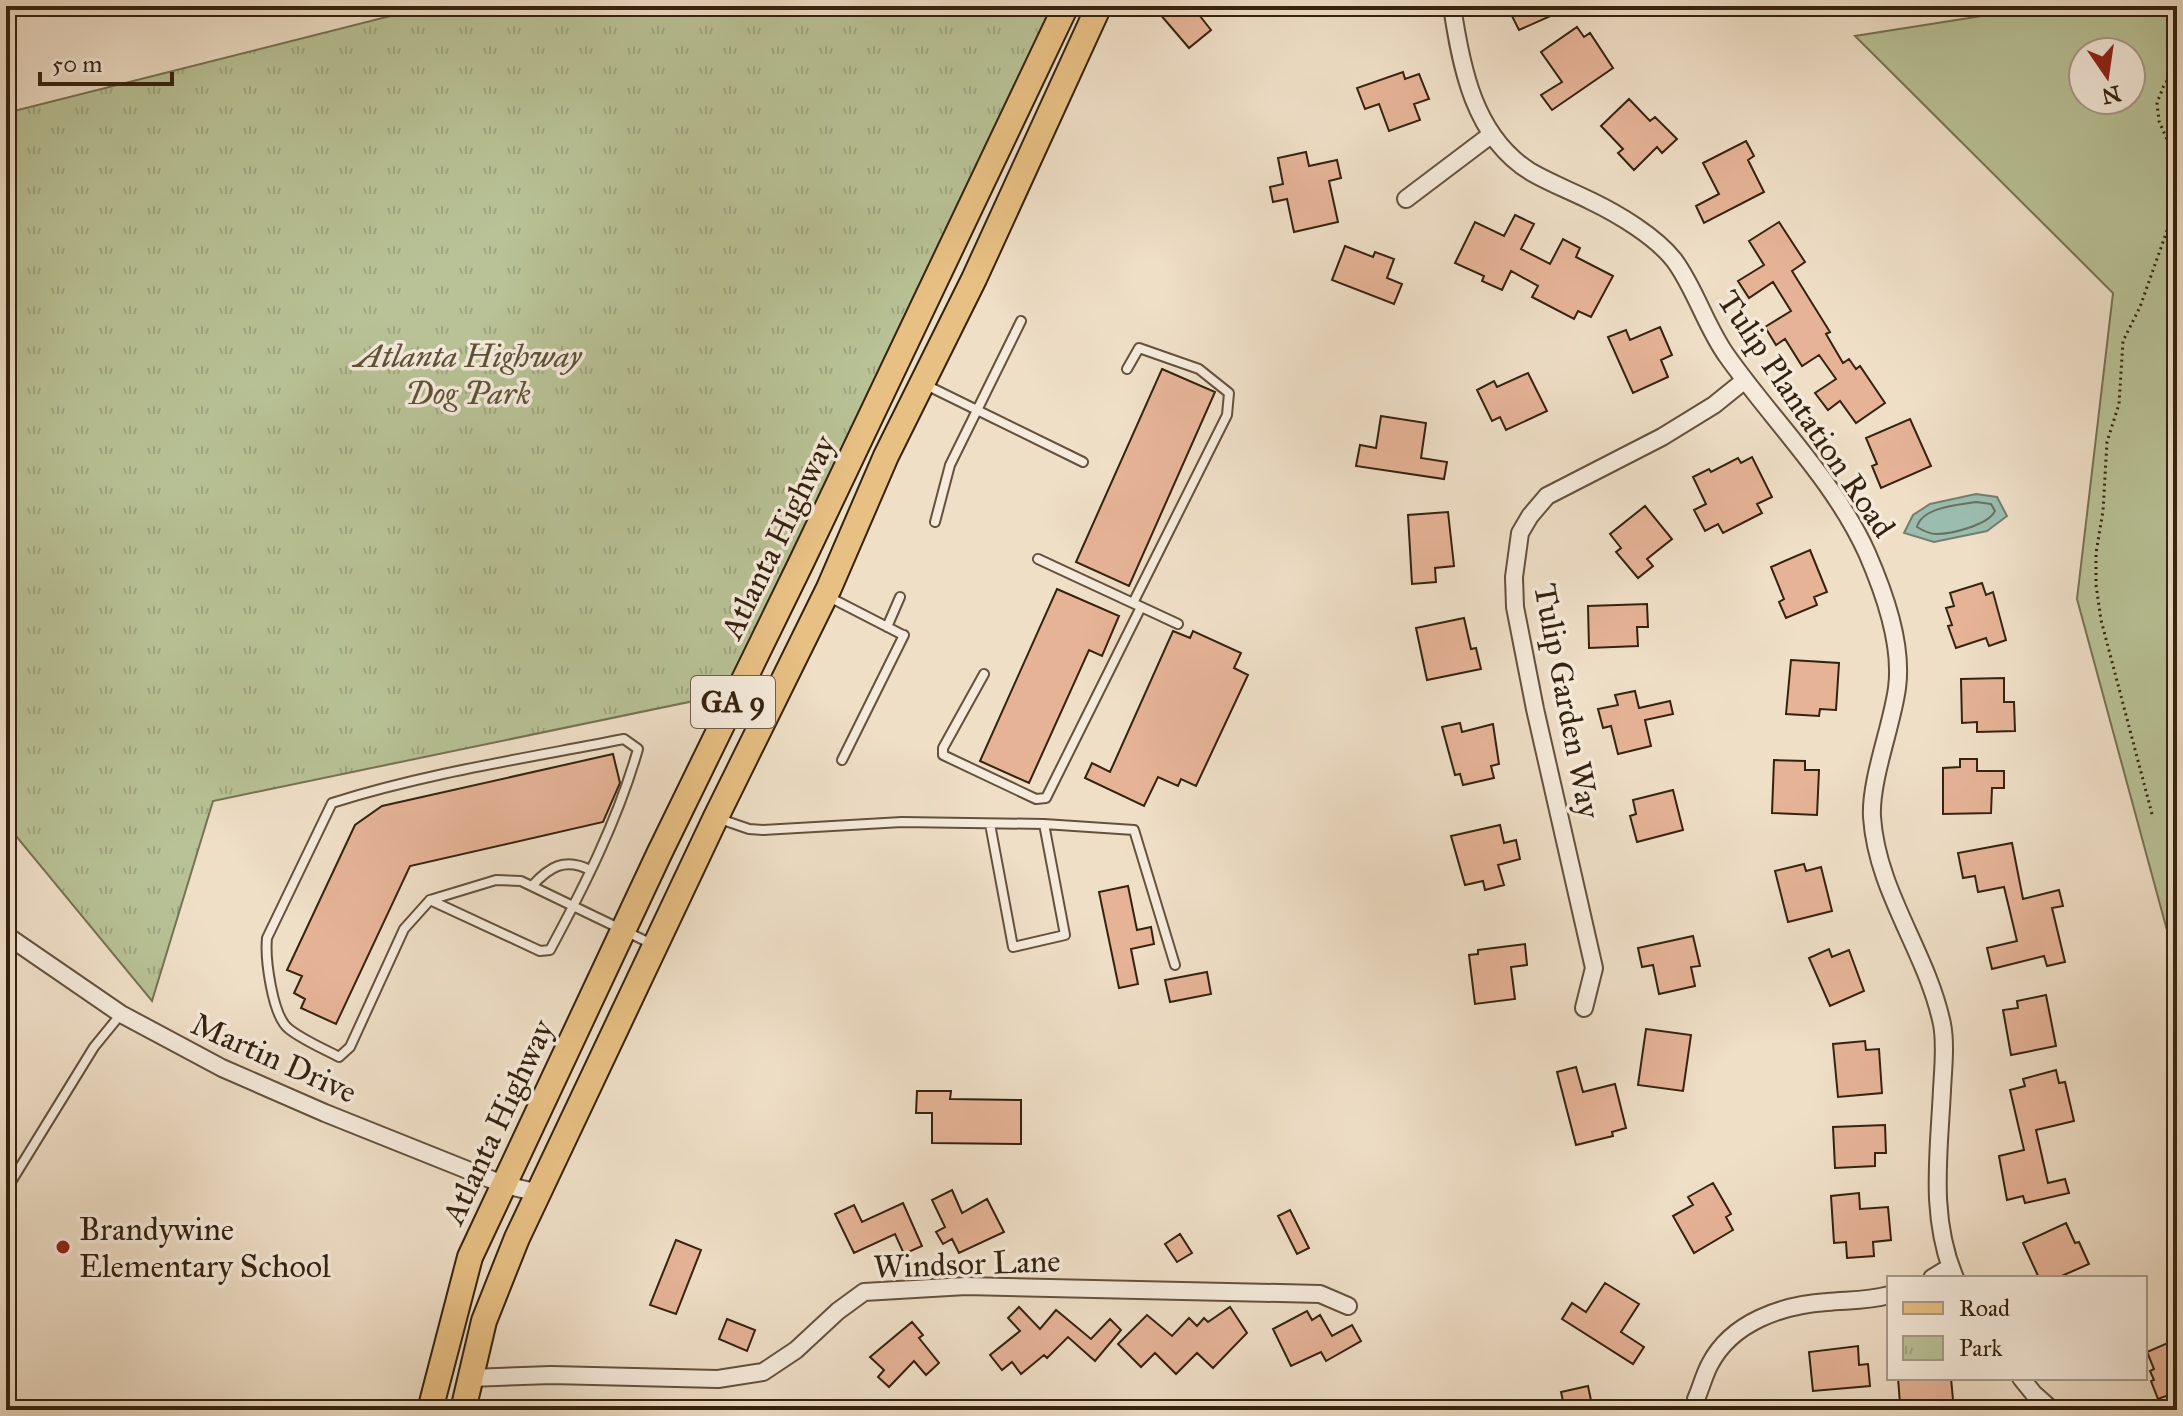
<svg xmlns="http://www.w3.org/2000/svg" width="2183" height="1416" font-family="'IM FELL Great Primer',serif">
  <defs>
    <pattern id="park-tufts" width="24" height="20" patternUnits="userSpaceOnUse" patternTransform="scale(2)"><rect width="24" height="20" fill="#b8c296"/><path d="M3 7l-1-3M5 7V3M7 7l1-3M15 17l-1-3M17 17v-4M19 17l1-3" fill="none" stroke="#9fa680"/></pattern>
  </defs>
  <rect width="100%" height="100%" fill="#efdfc7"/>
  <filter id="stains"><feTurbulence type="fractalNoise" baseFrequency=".0025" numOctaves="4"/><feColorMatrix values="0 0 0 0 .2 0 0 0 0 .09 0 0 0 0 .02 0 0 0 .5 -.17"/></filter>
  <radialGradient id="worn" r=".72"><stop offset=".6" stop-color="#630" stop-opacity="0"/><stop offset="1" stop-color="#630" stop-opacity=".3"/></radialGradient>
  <path fill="#b8c296" stroke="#767252" stroke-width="2" fill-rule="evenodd" d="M2045 6H2177V967L2077 599 2113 293 1855 36ZM2083 52H2131V100H2083Z"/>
  <path fill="url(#park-tufts)" stroke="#767252" stroke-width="2" d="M430 6H1057L732 693 213 801 152 1001 6 824V113Z"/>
  <path fill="#9bbdb0" stroke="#727f6f" stroke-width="2" d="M1976 494 1997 497 2007 516 1987 531 1934 542 1904 533 1913 515 1930 504Z"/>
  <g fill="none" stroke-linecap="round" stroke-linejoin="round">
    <path stroke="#68705f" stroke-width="2" d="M1976 502 1991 504 1995 511C1988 525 1952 534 1936 534 1929 534 1922 530 1917 527 1922 507 1958 505 1976 502Z"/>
  </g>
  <path fill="#e6b397" stroke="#35220e" stroke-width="2" d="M1153 6H1192L1211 30 1189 48Z
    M1524 6H1573L1519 30 1510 12Z
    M1577 27 1584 37 1590 33 1613 68 1552 110 1541 95 1562 82 1541 52Z
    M1403 72 1405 79 1419 74 1429 99 1414 104 1420 120 1389 131 1379 104 1365 109 1357 88Z
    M1629 99 1650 121 1655 117 1677 139 1662 153 1657 147 1634 170 1618 153 1623 149 1601 126Z
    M1746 141 1754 156 1748 160 1764 192 1704 223 1696 206 1719 194 1703 163Z
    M1306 152 1309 166 1337 160 1341 178 1329 181 1338 222 1294 232 1287 199 1273 202 1270 187 1283 184 1278 158Z
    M1515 215 1534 224 1521 249 1550 264 1563 239 1580 248 1576 257 1613 276 1591 317 1578 311 1574 319 1532 297 1538 286 1511 271 1502 290 1482 281 1484 276 1455 263 1475 222 1504 236Z
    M1779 222 1805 262 1792 271 1830 332 1826 334 1843 363 1849 359 1856 369 1860 366 1885 403 1856 423 1840 401 1828 410 1815 393 1836 379 1819 355 1802 366 1785 339 1776 345 1765 327 1791 311 1773 282 1749 298 1738 281 1764 265 1749 241Z
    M1345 246 1373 257 1375 252 1394 259 1387 278 1402 284 1394 304 1332 280Z
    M1660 327 1672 355 1661 360 1668 377 1633 393 1608 337 1626 330 1630 340Z
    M1162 369 1215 392 1129 586 1076 562Z
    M1528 373 1547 411 1506 430 1500 417 1492 421 1477 390 1494 381 1497 387Z
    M1381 416 1426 423 1421 458 1447 462 1444 479 1356 466 1360 445 1376 448Z
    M1910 419 1931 466 1881 488 1872 466 1877 464 1866 438Z
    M1752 457 1772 497 1757 504 1762 513 1723 533 1718 524 1705 531 1694 510 1706 504 1693 477 1709 469 1711 472 1738 458 1741 463Z
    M1645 506 1672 539 1647 559 1653 566 1638 578 1616 552 1621 548 1610 534Z
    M1448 512 1454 566 1435 568 1436 582 1412 584 1408 515Z
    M1810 550 1827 592 1814 597 1817 605 1786 618 1779 602 1784 599 1771 567Z
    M1982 583 1986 595 1993 592 2006 640 1989 646 1986 638 1956 648 1948 626 1952 625 1946 608 1954 606 1950 593Z
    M1057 589 1119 616 1102 656 1089 650 1029 783 980 761Z
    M1647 604 1648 627H1637L1638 646 1589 648 1588 606Z
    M1464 618 1471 649 1476 648 1481 669 1427 680 1416 628Z
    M1173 631 1190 638 1193 631 1241 653 1234 668 1248 675 1196 786 1181 779 1178 786 1158 777 1144 806 1085 778 1092 763 1110 772Z
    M1791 660 1839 663 1836 710 1820 709 1819 716 1786 714Z
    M2004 678V702H2014L2015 731 1977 732V722L1962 723 1961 679Z
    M1635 691 1639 708 1670 701 1673 714 1645 720 1651 746 1618 754 1611 726 1603 728 1598 709 1618 705 1615 695Z
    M1460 723 1462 732 1493 724 1499 764 1491 766 1494 778 1463 785 1460 774 1455 775 1442 727Z
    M613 754 620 783 603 822 410 866 336 1024 301 1008 305 999 294 993 302 976 287 970 355 825 382 806Z
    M1960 759H1977V771H2004V788H1992L1991 813 1943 814V768L1960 767Z
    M1774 760 1805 761V770H1819L1817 815 1772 813Z
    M1673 790 1683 830 1637 842 1630 816 1636 814 1633 800Z
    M1500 825 1504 843 1516 840 1520 859 1498 865 1504 885 1485 890 1483 881 1465 885 1451 836Z
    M2012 843 2023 899 2059 890 2063 906 2052 908 2065 962 2047 966 2044 956 1992 969 1987 948 2017 941 2004 887 1978 892 1975 876 1963 878 1958 853Z
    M1804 864 1806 871 1821 867 1832 911 1788 922 1775 871Z
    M1128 886 1137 930 1151 927 1154 944 1131 949 1138 984 1119 988 1099 892Z
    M1693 936 1700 966 1691 967 1695 986 1659 994 1653 965 1642 967 1638 948Z
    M1525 944 1527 965 1511 967 1515 999 1475 1004 1469 955 1478 954V950Z
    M1829 949 1832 957 1849 950 1864 991 1830 1006 1809 958Z
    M1207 972 1211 994 1170 1002 1165 980Z
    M2046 995 2056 1046 2011 1055 2003 1010 2018 1008 2017 1001Z
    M1646 1029 1691 1035 1683 1091 1638 1085Z
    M1865 1041 1866 1050 1879 1049 1882 1093 1838 1097 1833 1044Z
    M1576 1067 1583 1092 1615 1084 1626 1128 1612 1132 1613 1136 1576 1145 1557 1072Z
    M2056 1070 2059 1083 2065 1082 2074 1121 2036 1130 2048 1183 2065 1179 2069 1193 2025 1203 2023 1196 2007 1200 1999 1156 2024 1150 2010 1090 2025 1086 2023 1079Z
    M917 1091H951L950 1099 1021 1100V1144L932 1143V1113H916Z
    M1885 1125 1886 1153H1875V1166L1835 1168 1833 1127Z
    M1713 1183 1731 1214 1726 1217 1733 1230 1694 1253 1673 1216 1693 1205 1688 1197Z
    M952 1190 962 1213 987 1199 1004 1232 959 1253 952 1239 943 1244 936 1232 945 1227 932 1200Z
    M1859 1193 1860 1209 1888 1207 1891 1240 1873 1242 1874 1256 1847 1258 1846 1242 1834 1243 1831 1196Z
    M903 1203 922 1246 904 1254 895 1234 854 1253 835 1214 854 1205 862 1222Z
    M1290 1210 1309 1248 1297 1254 1278 1216Z
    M2066 1223 2075 1243 2079 1242 2089 1264 2057 1278H2039L2023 1243Z
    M1180 1234 1192 1253 1177 1262 1165 1244Z
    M676 1240 701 1250 676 1314 650 1305Z
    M1605 1283 1639 1304 1621 1332 1644 1347 1633 1364 1562 1319 1572 1303 1586 1312Z
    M1019 1307 1040 1329 1056 1310 1091 1339 1110 1319 1121 1330 1095 1361 1068 1337 1047 1358 1044 1355 1021 1374 1012 1362 1002 1370 990 1355 1020 1331 1008 1318Z
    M1230 1307 1247 1333 1213 1368 1197 1353 1176 1374 1155 1353 1141 1367 1118 1344 1147 1315 1172 1336 1189 1318 1197 1326 1204 1318 1208 1322Z
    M1307 1311 1312 1320 1320 1315 1332 1336 1352 1325 1361 1341 1326 1361 1321 1352 1291 1366 1273 1329Z
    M727 1319 755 1330 747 1351 719 1339Z
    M912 1322 923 1335 919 1338 939 1363 926 1375 914 1361 889 1387 878 1377 884 1370 870 1357Z
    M2177 1339V1392L2158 1399 2151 1381 2154 1380 2150 1371 2154 1369 2147 1352Z
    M1858 1346 1859 1365 1868 1364 1870 1386 1813 1391 1809 1352Z
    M1898 1378H1951L1953 1400 1900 1404Z
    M1588 1386 1593 1410H1565L1561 1392Z"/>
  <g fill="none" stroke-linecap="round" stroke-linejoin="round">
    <g stroke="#64513c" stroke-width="12">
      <path id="lane" d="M1127 369 1139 348 1199 369 1229 393 1227 415 1133 603
        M926 385 1083 462
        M935 522 950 465 1021 321
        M1038 559 1178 624
        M829 597 901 634
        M887 627 900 597
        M984 674 943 748V755L1036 799 1046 798 1141 607
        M842 760 904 635
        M720 819 749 829 763 830 902 822 1044 824 1134 830 1175 965
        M990 824 1013 947 1065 935 1044 824
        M532 886C549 867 565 857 590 870
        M430 900 540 951 550 950C585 885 618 819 638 749L624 739C527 758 427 773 332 803L267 938C265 958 272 1016 289 1029 303 1040 322 1048 339 1057L350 1047 404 929 430 900 496 880 521 881 654 945
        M6 1190 94 1047 121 1014"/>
    </g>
    <g stroke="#64513c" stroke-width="20">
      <path id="street" d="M1452 6C1461 67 1474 137 1531 172 1550 183 1571 191 1591 201 1618 214 1655 236 1674 260 1695 288 1706 327 1727 356 1773 421 1834 480 1867 553 1884 592 1903 644 1897 688 1892 726 1870 780 1872 817 1877 892 1927 952 1942 1024 1946 1045 1943 1069 1942 1090 1939 1154 1929 1217 1955 1278
        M1406 199 1492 134
        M6 935 121 1014 222 1068 325 1113 505 1185 539 1193
        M1584 1008 1594 968 1535 709 1515 607 1514 577 1520 533 1530 516 1547 496 1662 437 1714 405 1745 380
        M1932 1278 1950 1267
        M470 1378 551 1375 718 1379 763 1372 796 1350 838 1311 864 1292 966 1286 1320 1294 1348 1306
        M2021 1378 2034 1394 2052 1410
        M1696 1399C1701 1388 1704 1375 1710 1364 1732 1322 1782 1305 1827 1302 1849 1300 1868 1301 1889 1295"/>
    </g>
    <g stroke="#35220e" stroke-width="28">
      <path id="primary" d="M430 1410 470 1257 659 854 801 563 1066 6
        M463 1410 484 1321 517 1238 716 817 829 588 886 456 974 279 1099 6"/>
    </g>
    <path stroke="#35220e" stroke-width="3" stroke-dasharray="2 4" stroke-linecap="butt" d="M2152 814 2101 620 2096 585V553L2103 511 2107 442 2119 404 2123 341 2140 307 2175 208 2177 187 2169 144 2159 121 2157 103 2164 85 2177 68"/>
    <use href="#lane" stroke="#f5eadb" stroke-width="8"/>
    <use href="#street" stroke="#f5eadb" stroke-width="16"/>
    <use href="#primary" stroke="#e8c084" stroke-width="24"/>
  </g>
  <circle fill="#8f2418" stroke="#f5eadb" stroke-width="3" cx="63" cy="1247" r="8"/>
  <g text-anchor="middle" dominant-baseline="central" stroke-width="7" stroke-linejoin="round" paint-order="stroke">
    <rect fill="#f5eadb" stroke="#6f5e4c" stroke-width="2" x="691" y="676" width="84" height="52" rx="6"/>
    <g font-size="30" font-weight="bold" fill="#35220e">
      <text x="733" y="702">GA 9</text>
    </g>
    <g font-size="32" font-style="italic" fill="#5c5237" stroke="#f5eadb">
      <text x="468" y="356">Atlanta Highway<tspan x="468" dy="37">Dog Park</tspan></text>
    </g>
    <g font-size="32" fill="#35220e" stroke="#f5eadb">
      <text transform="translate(1806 414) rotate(56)">Tulip Plantation Road</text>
      <text transform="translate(778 537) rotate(-64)">Atlanta Highway</text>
      <text transform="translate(1567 701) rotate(79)">Tulip Garden Way</text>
      <text transform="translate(274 1058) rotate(24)">Martin Drive</text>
      <text transform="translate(498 1122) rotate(-65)">Atlanta Highway</text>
      <text transform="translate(967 1264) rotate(-2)">Windsor Lane</text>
    </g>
    <g font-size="32" fill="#35220e" stroke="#f5eadb" text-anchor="start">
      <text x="79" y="1229">Brandywine<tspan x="79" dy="37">Elementary School</tspan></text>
    </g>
  </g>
  <rect width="2183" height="1416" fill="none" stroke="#efdfc7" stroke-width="32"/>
  <rect x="8" y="8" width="2167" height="1400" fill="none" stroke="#35220e" stroke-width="4"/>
  <rect x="16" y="16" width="2151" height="1384" fill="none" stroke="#35220e" stroke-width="2"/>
  <rect x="1887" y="1276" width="260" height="104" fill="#f5eadb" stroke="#a89a89" stroke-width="2"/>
  <rect x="1903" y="1302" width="40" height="12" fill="#e8c084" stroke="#a89a89" stroke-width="2"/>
  <text x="1959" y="1316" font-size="24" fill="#35220e">Road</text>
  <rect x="1903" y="1336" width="40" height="24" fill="url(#park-tufts)" stroke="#a89a89" stroke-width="2"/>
  <text x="1959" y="1356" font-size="24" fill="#35220e">Park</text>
  <g transform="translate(2107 76) rotate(167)"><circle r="38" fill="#f5eadb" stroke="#a89a89" stroke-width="2"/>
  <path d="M0-6L14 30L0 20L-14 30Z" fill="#8f2418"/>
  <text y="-12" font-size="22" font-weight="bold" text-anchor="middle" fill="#35220e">N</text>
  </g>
  <path d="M40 72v12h132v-12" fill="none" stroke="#35220e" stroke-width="4"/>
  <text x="52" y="72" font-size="24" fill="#35220e" stroke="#f5eadb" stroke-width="6" paint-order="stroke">50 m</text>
  <rect width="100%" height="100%" filter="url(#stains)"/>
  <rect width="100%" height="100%" fill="url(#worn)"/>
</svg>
